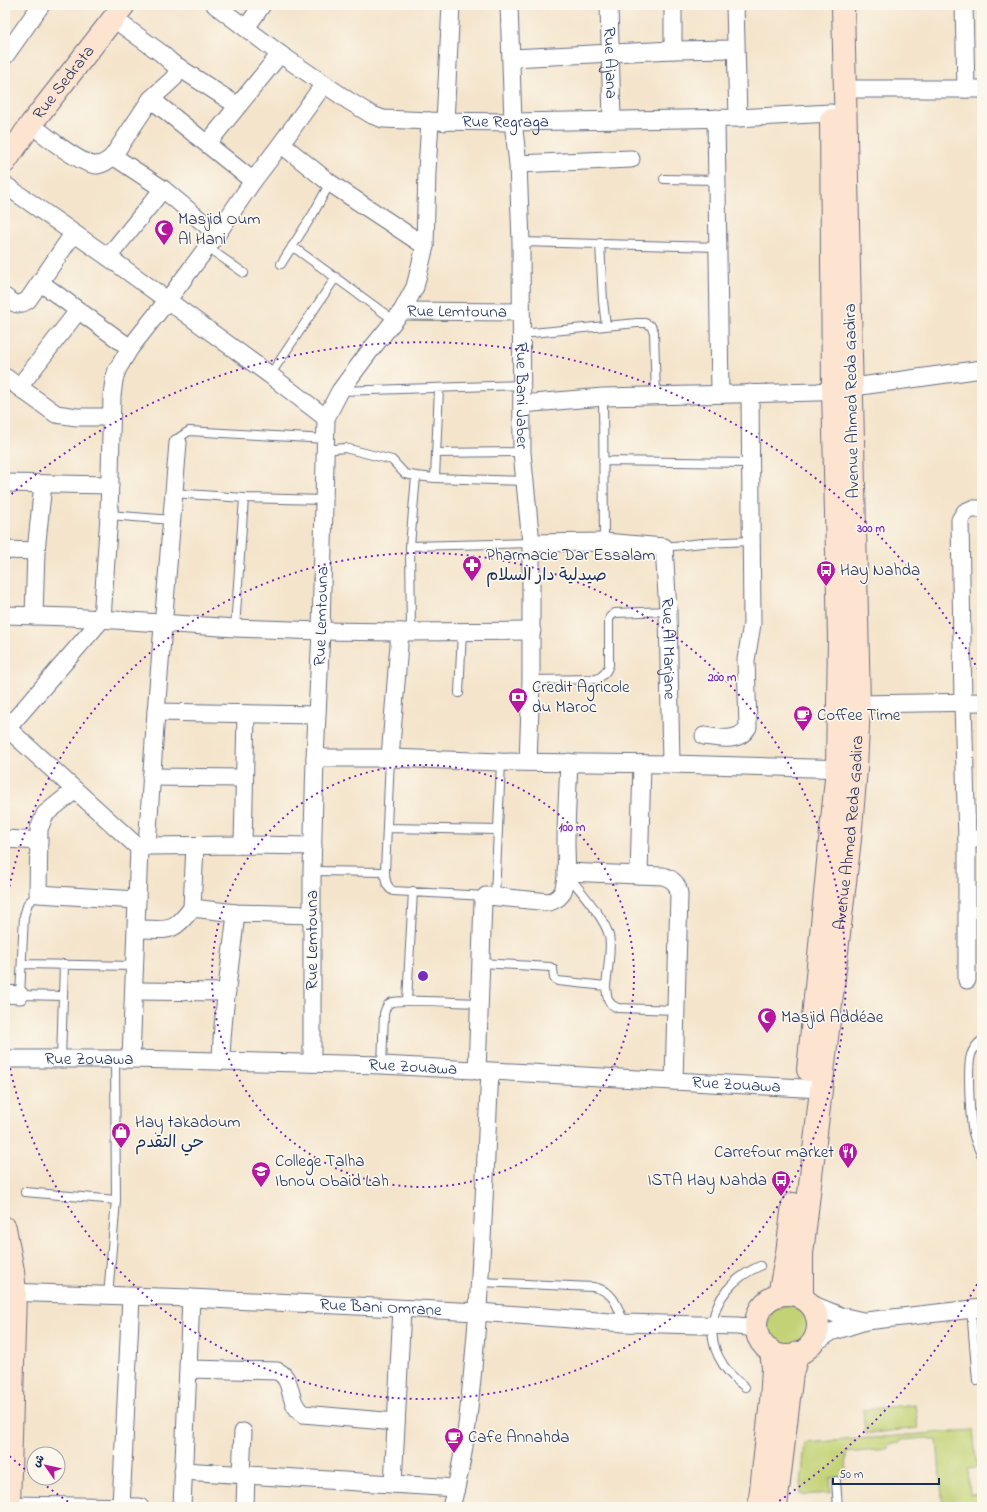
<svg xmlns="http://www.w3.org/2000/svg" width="987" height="1512" font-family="'Indie Flower','Playpen Sans Arabic',sans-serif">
  <rect width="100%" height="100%" fill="#fbf7ec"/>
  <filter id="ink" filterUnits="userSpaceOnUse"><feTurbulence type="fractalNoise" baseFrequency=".025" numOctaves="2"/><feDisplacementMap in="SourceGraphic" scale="8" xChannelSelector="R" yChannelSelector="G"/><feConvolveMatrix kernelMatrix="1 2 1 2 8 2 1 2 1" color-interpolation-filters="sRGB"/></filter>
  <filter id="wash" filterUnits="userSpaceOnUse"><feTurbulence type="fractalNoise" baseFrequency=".012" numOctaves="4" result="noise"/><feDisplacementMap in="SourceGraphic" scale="16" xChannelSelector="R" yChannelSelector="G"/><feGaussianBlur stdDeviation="0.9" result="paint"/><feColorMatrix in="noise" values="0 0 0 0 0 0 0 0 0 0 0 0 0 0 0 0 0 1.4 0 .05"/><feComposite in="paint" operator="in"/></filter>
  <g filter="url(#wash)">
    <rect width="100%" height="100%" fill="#f4e4cb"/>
    <path fill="#c2d275" stroke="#6e806a" d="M768 1325a20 20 0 1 1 40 0a20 20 0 1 1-40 0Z
      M915 1404 918 1428 865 1434 863 1410Z
      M973 1430 977 1468 968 1469 970 1495 979 1494 980 1507H943L937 1440H930V1438L900 1440V1443L888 1444V1449L846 1453 847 1477 830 1478 831 1493 800 1495 805 1443Z"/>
  </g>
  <g filter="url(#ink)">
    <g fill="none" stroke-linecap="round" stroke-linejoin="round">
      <g stroke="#676e84" stroke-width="10">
        <path id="lane" d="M664 179 717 180
          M521 242 719 247
          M600 243 603 301 606 326
          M292 246 395 321
          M207 247 244 273
          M281 264 313 214 330 183
          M521 334 637 323H645L651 326 654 332 656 396
          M270 375 336 277
          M341 391 522 385
          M603 397 604 542
          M178 443 180 437 189 431 326 439
          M325 450 345 448 392 460 405 474 416 476 435 478 525 481
          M436 453 522 452
          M603 461 750 463
          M435 478 439 388
          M173 493 244 498 324 500
          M109 515 172 520
          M410 546 531 543
          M664 547 703 543 751 541
          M235 628 244 498
          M411 632 410 546 416 476
          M531 680 597 679C603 676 607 672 609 665V621L610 617 615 613 668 611
          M459 693 462 632
          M390 758 385 872C385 880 386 887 393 891L486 896
          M387 828 498 830
          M312 871 385 872
          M568 875C580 891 605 918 609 936 612 946 607 975 606 986
          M38 894 28 903 24 916 20 995 63 996 61 1059
          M495 896 501 762
          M481 963 550 967 553 969 554 978 558 981 606 986C607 997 607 1004 618 1008L676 1010
          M22 964 136 966
          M63 996 64 964
          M407 1001 413 891
          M982 1040C977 1044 973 1049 971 1055 967 1067 970 1119 973 1133 975 1141 978 1148 982 1156
          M382 1065 384 1014C385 1010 386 1005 390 1003 400 998 464 1003 479 1003
          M25 1192 116 1200
          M480 1282 593 1287C614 1291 617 1305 624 1323
          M108 1296 116 1200 115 1059
          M971 1309 977 1381
          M745 1387C695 1351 704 1290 760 1266
          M836 1481 838 1507"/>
      </g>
      <g stroke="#676e84" stroke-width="19">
        <g id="street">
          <path id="s1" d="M215 5 280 54 349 101 372 115 383 119 430 121 513 122 738 118 831 113"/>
          <path id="s2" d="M509 5 513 122 518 164 521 242 522 452 531 543V680L528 762"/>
          <path id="s3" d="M609 5 612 120"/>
          <path d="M673 5V50"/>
          <path d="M735 5 738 118"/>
          <path d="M964 5 966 89"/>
          <path d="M114 19 161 53 172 63 238 106"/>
          <path d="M246 28 262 5"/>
          <path d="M5 56 41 5"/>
          <path d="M512 58 673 50 735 49"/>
          <path d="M845 89H982"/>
          <path d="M151 99 253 181"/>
          <path d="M716 118 720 394"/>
          <path d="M445 122 451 5"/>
          <path d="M31 124C43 134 82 166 97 165 104 164 108 161 113 156L151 99 174 78 179 67"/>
          <path d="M207 144 280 54"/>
          <path d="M281 144 330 183 425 246"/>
          <path d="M113 156 163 189 217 234"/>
          <path d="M518 164 631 159"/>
          <path d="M5 185 108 257 270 375 326 418"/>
          <path d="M108 257 163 189"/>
          <path d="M41 283 130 348"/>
          <path d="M5 297C15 304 17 307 28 300L73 234"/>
          <path id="s4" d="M402 311 520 312"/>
          <path d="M5 377 56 414 77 417H111"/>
          <path d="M19 387 78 311"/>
          <path d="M522 404 603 397 818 392 982 369"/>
          <path d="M5 483 110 485"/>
          <path id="s5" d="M531 543 604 542 664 547 668 611 671 764"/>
          <path d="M5 550 36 551"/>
          <path d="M5 615 70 617 235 628 321 631 400 632 532 631"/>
          <path d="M34 616 36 551 43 484"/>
          <path d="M859 704 982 702"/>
          <path d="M156 712 316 715"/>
          <path d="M7 728 139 848 131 1059"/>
          <path d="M5 731 102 619 109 515 112 396 114 380 117 370 130 348 167 301 217 234 253 181 281 144 324 84"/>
          <path d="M704 736C719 738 739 743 748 727L746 660 752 624 750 393"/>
          <path d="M315 758H390L501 762 671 764 848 769"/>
          <path d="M390 758 400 632"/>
          <path d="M151 777 244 778"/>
          <path d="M75 790 45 814 39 829 38 894 137 900"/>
          <path d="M5 839 39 841"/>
          <path d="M967 839H982"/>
          <path d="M243 845 246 714"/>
          <path d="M147 846 156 712 178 443"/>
          <path d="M139 848 147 846 243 845 313 846"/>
          <path d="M566 872 663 876C673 879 678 884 679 894L674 1081"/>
          <path d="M639 875 642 764"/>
          <path d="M192 908 195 846"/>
          <path d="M137 929C168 929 172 935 192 908L236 913 312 915"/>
          <path d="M967 980V839L963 703 960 520 965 512 972 509H982"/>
          <path d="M135 991 227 992"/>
          <path d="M5 994 20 995"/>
          <path id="s6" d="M5 1059H131L382 1065 821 1089"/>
          <path d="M221 1061C222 1012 231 962 236 913"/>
          <path id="s7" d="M312 1063V871L315 758 321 631 326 418 340 391 369 352 402 311 415 287 425 246 427 171 430 121"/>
          <path d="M477 1071 483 902 486 896H488L549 902C557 900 562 896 564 888 568 874 566 857 566 842 566 815 568 789 569 762"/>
          <path id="s8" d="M5 1292 191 1298 478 1312 624 1323 737 1326 757 1328"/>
          <path d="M809 1303 841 1316 863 1321"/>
          <path d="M811 1345 831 1332 866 1321 982 1308"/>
          <path d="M189 1369 277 1371C295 1379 286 1402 303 1414L396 1422"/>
          <path d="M183 1471 456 1488"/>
          <path d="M241 1475 243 1432"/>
          <path d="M393 1484 402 1309"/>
          <path d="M10 1505 140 1507"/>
          <path d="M121 1506 131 1297"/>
          <path d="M182 1507 191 1298"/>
          <path d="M245 1507 246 1475"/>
          <path d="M451 1507C466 1455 470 1400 475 1346 483 1255 485 1163 490 1072"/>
        </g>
      </g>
      <g stroke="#676e84" stroke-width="24">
        <g id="secondary">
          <path id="s9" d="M5 162 31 124 124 5"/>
          <path d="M808 1070 837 768 839 637 833 389 831 120"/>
          <path d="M5 1228 13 1271 15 1293 9 1507"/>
          <circle cx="787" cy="1325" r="31"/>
          <path d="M779 1295 787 1253 793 1204"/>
          <path id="s10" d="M802 1298V1254L850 839 856 769 859 704 843 5"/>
          <path d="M759 1507 771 1401 773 1368 771 1351"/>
          <path d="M776 1507 792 1373 798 1353"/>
        </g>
      </g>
      <use href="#lane" stroke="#fff" stroke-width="8"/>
      <use href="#street" stroke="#fff" stroke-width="17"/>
      <use href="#secondary" stroke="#fde4d1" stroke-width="22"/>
    </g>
  </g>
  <g fill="none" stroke="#7b2cbf" stroke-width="2" stroke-dasharray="2 4">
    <circle cx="423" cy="976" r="211"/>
    <path d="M5 910A423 423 0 1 1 5 1042"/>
    <path d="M980 1279A634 634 0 0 1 773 1505M73 1505A634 634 0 0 1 7 1454M7 498A634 634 0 0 1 980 673"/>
  </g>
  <defs>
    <g id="mosque-pin" transform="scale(1)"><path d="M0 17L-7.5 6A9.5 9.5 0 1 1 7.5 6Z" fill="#b5179e" stroke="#fbf7ec"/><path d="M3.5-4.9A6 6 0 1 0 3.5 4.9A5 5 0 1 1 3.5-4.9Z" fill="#fff"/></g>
    <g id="pharmacy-pin" transform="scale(1)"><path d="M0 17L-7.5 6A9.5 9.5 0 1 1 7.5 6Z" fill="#b5179e" stroke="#fbf7ec"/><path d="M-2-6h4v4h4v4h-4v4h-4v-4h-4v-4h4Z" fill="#fff"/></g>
    <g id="bus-pin" transform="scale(1)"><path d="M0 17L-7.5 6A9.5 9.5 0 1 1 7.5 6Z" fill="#b5179e" stroke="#fbf7ec"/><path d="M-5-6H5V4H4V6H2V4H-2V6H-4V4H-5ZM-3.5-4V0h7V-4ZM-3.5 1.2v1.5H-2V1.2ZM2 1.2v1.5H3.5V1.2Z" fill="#fff"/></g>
    <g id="bank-pin" transform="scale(1)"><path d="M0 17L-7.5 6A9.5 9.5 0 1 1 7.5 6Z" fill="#b5179e" stroke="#fbf7ec"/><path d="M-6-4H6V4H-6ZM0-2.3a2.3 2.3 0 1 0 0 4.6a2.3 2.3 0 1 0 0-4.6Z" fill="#fff"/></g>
    <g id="cafe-pin" transform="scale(1)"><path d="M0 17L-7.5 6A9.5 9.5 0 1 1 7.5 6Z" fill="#b5179e" stroke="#fbf7ec"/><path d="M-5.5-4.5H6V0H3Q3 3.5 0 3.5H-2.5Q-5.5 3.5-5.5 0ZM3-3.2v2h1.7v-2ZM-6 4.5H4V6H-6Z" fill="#fff"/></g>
    <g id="shop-pin" transform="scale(1)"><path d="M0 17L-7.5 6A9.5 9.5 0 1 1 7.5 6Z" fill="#b5179e" stroke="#fbf7ec"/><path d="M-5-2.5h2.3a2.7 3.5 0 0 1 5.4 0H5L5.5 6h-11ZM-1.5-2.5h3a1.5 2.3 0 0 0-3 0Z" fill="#fff"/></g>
    <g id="restaurant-pin" transform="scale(1)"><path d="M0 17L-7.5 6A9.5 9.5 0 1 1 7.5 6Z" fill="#b5179e" stroke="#fbf7ec"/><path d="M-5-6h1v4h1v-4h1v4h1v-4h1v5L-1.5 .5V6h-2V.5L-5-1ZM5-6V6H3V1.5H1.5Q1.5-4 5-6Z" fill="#fff"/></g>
    <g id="school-pin" transform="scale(1)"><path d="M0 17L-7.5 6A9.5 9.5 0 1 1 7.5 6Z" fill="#b5179e" stroke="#fbf7ec"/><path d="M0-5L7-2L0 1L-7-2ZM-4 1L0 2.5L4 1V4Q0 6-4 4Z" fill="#fff"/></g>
  </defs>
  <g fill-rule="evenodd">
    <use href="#mosque-pin" x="164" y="229"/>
    <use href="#pharmacy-pin" x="472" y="565"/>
    <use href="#bus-pin" x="826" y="570"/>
    <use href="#bank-pin" x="518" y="697"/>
    <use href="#cafe-pin" x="803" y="715"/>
    <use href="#mosque-pin" x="767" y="1017"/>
    <use href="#shop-pin" x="121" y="1132"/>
    <use href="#restaurant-pin" x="848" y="1152"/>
    <use href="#school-pin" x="261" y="1171"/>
    <use href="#bus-pin" x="781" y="1180"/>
    <use href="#cafe-pin" x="454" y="1437"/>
  </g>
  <g text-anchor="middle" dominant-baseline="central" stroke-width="3.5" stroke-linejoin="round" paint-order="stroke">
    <g font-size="17" fill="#1b2f5e" stroke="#fbf7ec">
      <text stroke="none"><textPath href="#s3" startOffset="58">Rue Ajana</textPath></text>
      <text stroke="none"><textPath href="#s9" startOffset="99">Rue Sedrata</textPath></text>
      <text stroke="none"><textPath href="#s1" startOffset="326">Rue Regraga</textPath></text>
      <text stroke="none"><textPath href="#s4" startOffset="55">Rue Lemtouna</textPath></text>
      <text stroke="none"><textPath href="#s2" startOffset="391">Rue Bani Jaber</textPath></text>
      <text transform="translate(852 401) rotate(-91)">Avenue Ahmed Reda Gadira</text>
      <text stroke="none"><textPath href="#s7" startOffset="447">Rue Lemtouna</textPath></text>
      <text stroke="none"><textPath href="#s5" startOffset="235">Rue Al Marjane</textPath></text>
      <text stroke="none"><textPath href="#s10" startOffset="468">Avenue Ahmed Reda Gadira</textPath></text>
      <text transform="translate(312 940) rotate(-90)">Rue Lemtouna</text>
      <text stroke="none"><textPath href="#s6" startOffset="84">Rue Zouawa</textPath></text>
      <text stroke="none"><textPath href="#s6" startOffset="408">Rue Zouawa</textPath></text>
      <text stroke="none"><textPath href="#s6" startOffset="732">Rue Zouawa</textPath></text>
      <text stroke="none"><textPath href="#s8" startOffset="376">Rue Bani Omrane</textPath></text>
    </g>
    <g font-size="17" fill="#1b2f5e" stroke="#fbf7ec" text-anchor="start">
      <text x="178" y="219">Masjid Oum<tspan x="178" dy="20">Al Hani</tspan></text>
      <text x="486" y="555">Pharmacie Dar Essalam<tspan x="486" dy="20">صيدلية دار السلام</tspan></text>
      <text x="840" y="570">Hay Nahda</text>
      <text x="532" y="687">Credit Agricole<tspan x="532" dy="20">du Maroc</tspan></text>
      <text x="817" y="715">Coffee Time</text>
      <text x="781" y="1017">Masjid Addéae</text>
      <text x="135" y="1122">Hay takadoum<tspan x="135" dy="20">حي التقدم</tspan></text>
      <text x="834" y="1152" text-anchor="end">Carrefour market</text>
      <text x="275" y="1161">College Talha<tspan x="275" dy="20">Ibnou Obaid Lah</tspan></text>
      <text x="767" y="1180" text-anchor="end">ISTA Hay Nahda</text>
      <text x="468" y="1437">Cafe Annahda</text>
    </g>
  </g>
  <circle cx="423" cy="976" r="6" fill="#7b2cbf" stroke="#fbf7ec" stroke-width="2"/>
  <g font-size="12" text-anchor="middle" font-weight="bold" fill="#7b2cbf" stroke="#fbf7ec" stroke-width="3.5" stroke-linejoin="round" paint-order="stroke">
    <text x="871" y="532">300 m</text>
    <text x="722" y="681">200 m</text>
    <text x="572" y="831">100 m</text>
  </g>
  <rect width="987" height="1512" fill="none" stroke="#fbf7ec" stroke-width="20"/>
  <g transform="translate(46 1466) rotate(304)"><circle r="19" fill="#fbf7ec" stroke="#a1a7b3"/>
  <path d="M0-3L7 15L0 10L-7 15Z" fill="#b5179e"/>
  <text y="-6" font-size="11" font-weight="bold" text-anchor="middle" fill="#1b2f5e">ش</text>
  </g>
  <path d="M833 1478v6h106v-6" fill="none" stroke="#1b2f5e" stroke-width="2"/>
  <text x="839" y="1478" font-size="12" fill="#1b2f5e" stroke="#fbf7ec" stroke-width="3" paint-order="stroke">50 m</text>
</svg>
